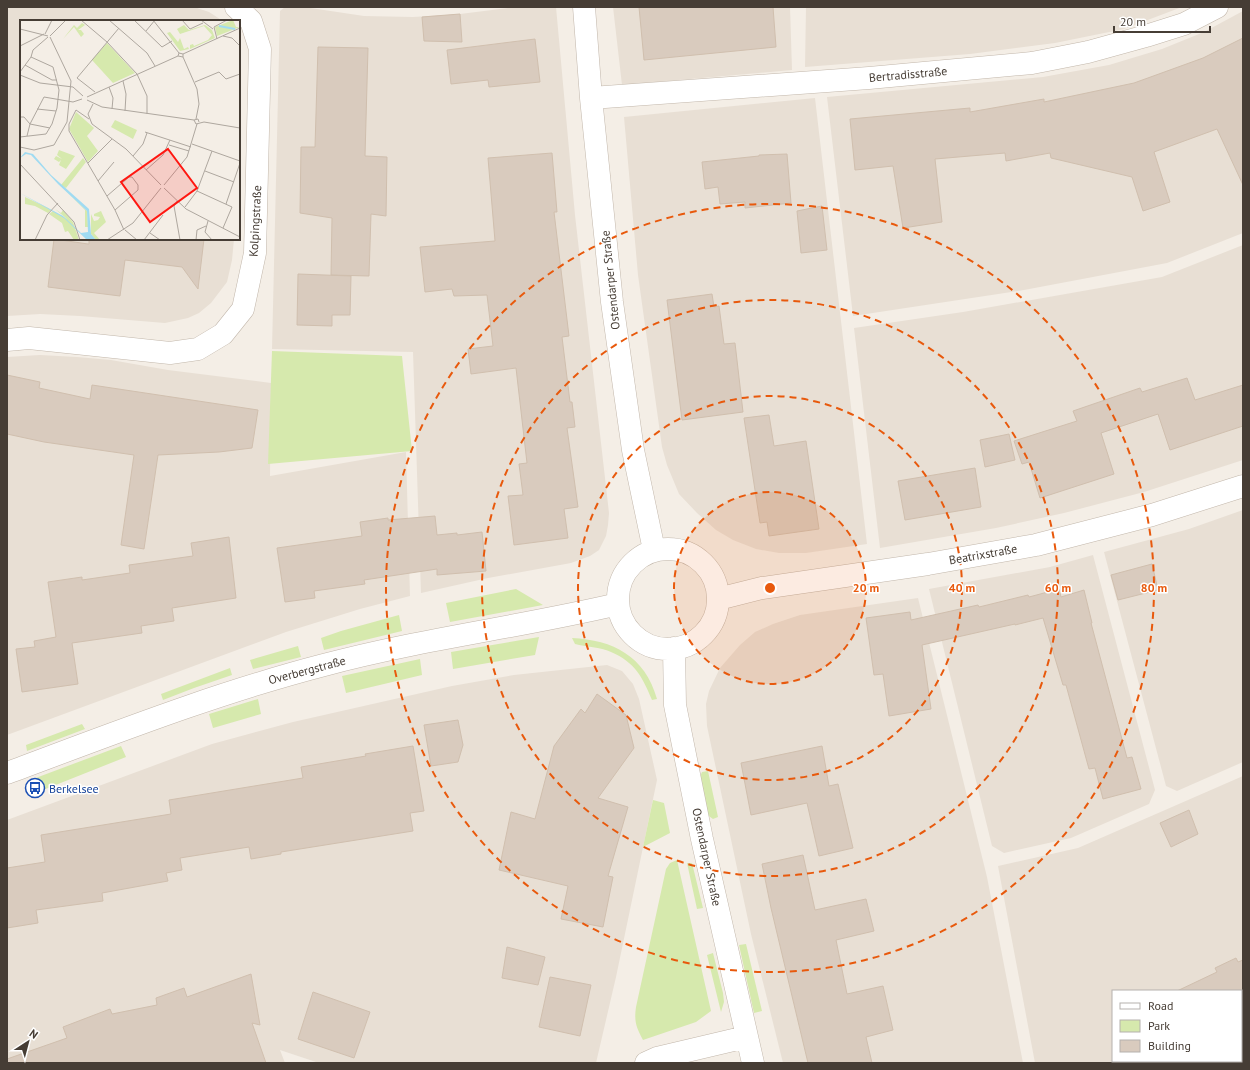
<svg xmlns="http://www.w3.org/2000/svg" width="1250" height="1070" font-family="'PT Sans',sans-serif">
  <rect width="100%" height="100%" fill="#f4eee6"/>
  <path fill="#e8dfd4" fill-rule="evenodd" d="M7 7H194L209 12 223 21H21V239H234L232 260 227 282 211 303 199 313 188 318 165 323 80 316 40 314 7 316Z
    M285 7H304L364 16 413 17 460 14 517 7H556L575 215 609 513 608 525 606 536 599 550 590 556 571 563 488 578 421 593 413 352 272 349 280 11Z
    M613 7H790L792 70 622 85Z
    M806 7H1182L1124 29 1055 43 970 54 805 67Z
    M1243 11V233L1167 263 1024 290 853 316 827 97 1043 77 1109 65 1162 49 1204 32Z
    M815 98 867 544 806 553H779L756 549 733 540 716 530 697 513 679 494 667 465 662 447 638 275 624 117Z
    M1243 245V460L1144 492 1064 513 996 528 880 548 854 328 963 312 1162 277Z
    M40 355 77 357 111 360 168 370 271 383 270 476 406 452 410 596 360 609 286 632 7 735V357Z
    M1243 510V762L1177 791 1166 786 1104 552 1189 529Z
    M1093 555 1155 790 1149 804 1071 838 1004 853 992 846 929 589 1050 567Z
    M918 598 987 877 1023 1063H783L751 934 707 726 706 704 709 691 720 668 740 645 755 632 773 624 800 615Z
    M607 665 622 671 633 684 639 699 657 780 616 977 596 1063H319L280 1050 285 1063H7V820L212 744 293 722 452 686 514 675Z
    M1243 776V1063H1035L998 866 1078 848ZM1113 991H1241V1061H1113Z"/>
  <path fill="#d6e9ad" d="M272 351 402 356 412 451 268 464Z
    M516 589 543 605 450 622 446 603Z
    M399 615 402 631 324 650 321 638 341 631Z
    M539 637 535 655 453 669 451 652Z
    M572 638C613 640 645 656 657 699L652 700C643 678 635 662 611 652 600 647 586 647 575 644Z
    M298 646 301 657 253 669 250 660Z
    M420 659 422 675 346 693 342 676Z
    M230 668 232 675 194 688 163 700 161 694Z
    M258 699 261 714 213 728 209 714Z
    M82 724 85 729 27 751 26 745Z
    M121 746 126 757 38 792 33 779Z
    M708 771 718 817 713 819 706 814 699 779 702 772Z
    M653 800 664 803 670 833 643 847Z
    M677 860 711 1011 696 1022 643 1040C636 1027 634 1021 636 1007L666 869 670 863Z
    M687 863H692L703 908 697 909Z
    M746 944 762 1011 754 1013 739 945Z
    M713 953 723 993 724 1002 721 1012 707 955Z"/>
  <path fill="#d9cbbe" stroke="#d0bfae" d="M639 7H773L776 47 644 60Z
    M460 14 462 42 424 41 422 17Z
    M1243 38V185L1217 129 1154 152 1170 202 1143 211 1132 177 1051 158 1050 153 1006 161 1005 153 935 159 942 222 903 228 893 166 855 170 850 119 970 108V112L1044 99V102L1134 83 1203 58Z
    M535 39 540 82 489 87 488 80 451 84 447 50Z
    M318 47 368 48 365 156 387 157 386 216 371 214 369 276 331 275 332 218 300 213 301 147H315Z
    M552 153 557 212H554L569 336 562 337 570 402H572L575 427 567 428 578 507 564 509 568 538 514 545 508 496 523 495 519 464 527 463 516 368 471 374 468 349 493 346 487 295 454 296 452 289 425 292 420 247 495 241 488 158Z
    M787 154 791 203 745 208V202L720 204 718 187 705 189 702 162 759 156V155Z
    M822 206 827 250 801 253 797 211Z
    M54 239 88 244H89V239H204L198 289 182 267 125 260 120 296 48 287Z
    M298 274 351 276 350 315H332V326L297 325Z
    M712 294 714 307 719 306 724 344 735 343 743 412 682 420 667 300Z
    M7 375 40 382 39 388 90 399 92 385 258 410 252 448 219 452 158 455 144 549 121 545 134 455 44 442 7 434Z
    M1187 378 1195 400 1243 385V426L1170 450 1158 414 1101 433 1114 474 1040 498 1029 462 1022 464 1014 441 1077 421 1073 411 1140 388 1142 392Z
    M769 415 774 446 806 441 819 529 769 536 767 522 760 523 744 418Z
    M1009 434 1015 460 985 467 980 440Z
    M975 468 981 507 905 520 898 481Z
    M435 516 437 535 457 533V535L482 532 486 571 437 575V569L364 580 365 584 314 591 315 598 285 602 277 548 362 536 360 522 388 518V520Z
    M229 537 236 598 172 608 174 621 141 626 142 633 72 643 78 684 22 692 16 649 35 647 34 641 56 637 48 582 82 577V580L130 573 129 565 193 556 191 543Z
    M1152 564 1158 590 1118 600 1111 575Z
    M1059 589 1061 597 1084 590 1092 623H1091L1127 758 1132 757 1141 789 1103 799 1095 768 1089 769 1066 685H1063L1043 618 1015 625V624L922 645 931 709 889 716 883 674 874 675 866 618 910 612 911 620 978 605 979 607 1028 595 1029 597Z
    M597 694 626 715 634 748 598 798 628 807 608 876 613 877 603 927 561 919 568 886 499 870 511 812 535 819 554 746 581 709 585 713Z
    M458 720 463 745 458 762 431 766 424 725Z
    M413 746 424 811 410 813 413 831 281 852V854L251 859 249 847 180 858 182 870 166 873 168 881 102 893 103 901 36 910 38 923 7 928V868L45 862 41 835 171 814 169 800 303 778 301 767 366 756 365 754Z
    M822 746 829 786 838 784 853 848 819 856 807 803 751 815 741 763Z
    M1189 810 1198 834 1171 847 1160 823Z
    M803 855 815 910 866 899 874 931 836 940 847 994 883 986 893 1030 866 1037 872 1063H808L771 908 762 864Z
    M507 947 545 957 538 985 502 978Z
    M1236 958 1238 962 1243 960V1033L1241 1029V991H1177L1217 972 1215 968Z
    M251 974 260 1025 252 1023 266 1063H7V1059L67 1038 63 1027 110 1009 112 1014 157 1005 156 998 184 988 187 997Z
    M550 977 591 985 580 1036 539 1027Z
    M313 992 370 1012 354 1058 298 1039Z"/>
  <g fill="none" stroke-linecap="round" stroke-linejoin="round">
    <g stroke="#c2b7ab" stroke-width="23">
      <path id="minor" d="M584 7 591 98 612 302 633 450 654 550
        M591 98 869 78 1032 63 1088 52 1146 36 1184 24 1217 7
        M7 340 29 338 170 353 198 349 223 334 243 309 255 253 260 49 251 21 236 7
        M618 599a50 50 0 1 1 100 0a50 50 0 1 1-100 0Z
        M718 599 762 588 928 564 1036 545 1152 515 1243 486
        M674 648 675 705 702 839 753 1063
        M7 773C112 734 216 693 324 665 421 639 521 627 618 604
        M646 1063 657 1058 746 1037"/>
    </g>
    <use href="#minor" stroke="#fff" stroke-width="22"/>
  </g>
  <circle cx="770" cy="588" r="96" fill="#e8590c" fill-opacity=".12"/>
  <g fill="none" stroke="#e8590c" stroke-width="2" stroke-dasharray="7 5">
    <circle cx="770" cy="588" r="96"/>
    <circle cx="770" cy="588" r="192"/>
    <circle cx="770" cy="588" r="288"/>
    <circle cx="770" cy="588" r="384"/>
  </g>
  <defs>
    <g id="bus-ring" transform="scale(1)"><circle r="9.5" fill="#fff" stroke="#1a4fb4" stroke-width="1.5"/><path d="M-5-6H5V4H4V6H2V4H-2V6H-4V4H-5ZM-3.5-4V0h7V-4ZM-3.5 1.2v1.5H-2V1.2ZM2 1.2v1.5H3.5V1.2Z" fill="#1a4fb4"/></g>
  </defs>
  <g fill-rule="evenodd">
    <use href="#bus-ring" x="35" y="788"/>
  </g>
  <g text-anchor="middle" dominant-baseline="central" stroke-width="3" stroke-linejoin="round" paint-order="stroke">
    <g font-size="12" fill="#463d35" stroke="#fff">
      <text transform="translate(908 74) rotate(-5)">Bertradisstraße</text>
      <text transform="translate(255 221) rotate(-87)">Kolpingstraße</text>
      <text transform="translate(610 280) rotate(-96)">Ostendarper Straße</text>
      <text transform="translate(983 554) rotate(-10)">Beatrixstraße</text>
      <text transform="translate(307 670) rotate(-15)">Overbergstraße</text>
      <text transform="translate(707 857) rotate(78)">Ostendarper Straße</text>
    </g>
    <g font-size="12" fill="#164399" stroke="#fff" text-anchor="start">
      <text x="49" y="788">Berkelsee</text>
    </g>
  </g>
  <g transform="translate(20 20)">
    <rect width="220" height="220" fill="#f4eee6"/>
    <path d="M213 0 216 7H220L197 16 195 7ZM62 3 65 5 58 10H61L64 14 61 17 54 7 43 19 54 5 57 8ZM164 5 169 10 185 5 192 10 195 18 170 29V25L173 24 174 26 188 20 192 15 184 6 160 14 157 9ZM150 12 158 22 160 18 164 29 168 27 169 29 160 31 147 13ZM87 23 115 53 93 63 72 40ZM56 92 74 108 67 116 78 131 68 142 49 109ZM95 100 117 110 113 119 91 107ZM39 130 55 136 46 149 39 145 41 140 39 142 34 139 36 136 42 139 37 135ZM63 138 66 142 46 168 41 165ZM45 170 67 191 68 207H65V190ZM5 177 28 188 31 190 28 193 15 186 5 184ZM35 189 41 193 43 190 53 202 59 220H54L48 211 45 212 42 203 29 194 33 191 47 199ZM81 191 86 202 74 213 80 220H76L71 214V194L74 201 78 200 80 197 74 196V194Z" fill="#d6e9ad"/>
    <path d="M5 132 13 134 31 155 69 189 71 214 76 220H67L44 198 0 173 43 196 61 213 68 212 67 191 38 164 11 135 6 134 0 138Z" fill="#a0dbf2"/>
    <path fill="none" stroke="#a0dbf2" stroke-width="2" d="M199 6 215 9"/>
    <path fill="none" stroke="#aea79f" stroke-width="1" d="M61 0 87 22 117 54 127 76V94M89 0 127 33 135 46M114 0 142 27 152 21M133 0 159 33M162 0 170 9 183 3M181 0 193 9M0 9 28 16M126 11 135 0M25 14 32 0M30 16 46 0M203 16 212 18 220 26M197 19 194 7 207 0M0 26 24 14M163 34 220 8M163 37 177 69 179 84 176 99M5 45 32 60H37M0 52 11 37 13 30 28 17M0 55 20 63 53 67 63 76M103 61 106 74 105 91M175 62 199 52 206 59 220 54M89 67 93 78 92 89M75 72 57 58 99 8M67 77 158 36 159 33 163 34V37L158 36M67 80 82 87 174 100M73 84 68 94 72 104 106 129 141 165M17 89 36 91M0 97H4L10 104 7 116M69 99 56 90 49 104V111L95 190 104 210M179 102 178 99 174 100 176 104 184 102 220 108M30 108 10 104 24 77 53 82 62 79M125 112 171 127M0 117 26 114 32 104 37 88 39 70 33 47 11 37M172 124 220 141M149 125 169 131M0 127 14 130 34 125 47 102 51 61 30 17M113 136 123 124 127 113M68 143 92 119M0 144 54 202 60 220M126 150 143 135 150 120M185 151 214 162M78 161 94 142M144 165 167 137 177 104M144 168 166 189 220 217M177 171 212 187 203 208M87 176 109 157H112L118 165V170L95 190M157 181 154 186 160 220M206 184 220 143M165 187 177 171 192 131M188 201 185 212 192 220M105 210 117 220M130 213 140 220M15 220 27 195 38 183M87 220 113 203 141 168M124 220 143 195M176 220 177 210 186 206"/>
    <path fill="#ff1711" fill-opacity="0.15" stroke="#ff1711" stroke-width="2" d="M148 129 177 168 130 202 101 162Z"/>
    <rect width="220" height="220" fill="none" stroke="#463d35" stroke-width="2"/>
  </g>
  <circle cx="770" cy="588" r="6" fill="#e8590c" stroke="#fff" stroke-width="2"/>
  <g font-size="12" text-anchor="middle" font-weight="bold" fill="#e8590c" stroke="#fff" stroke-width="3" stroke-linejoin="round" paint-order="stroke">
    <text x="866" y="592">20 m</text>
    <text x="962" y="592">40 m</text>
    <text x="1058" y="592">60 m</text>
    <text x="1154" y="592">80 m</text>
  </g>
  <rect width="1250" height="1070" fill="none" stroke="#463d35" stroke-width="16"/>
  <rect x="1112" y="990" width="130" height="72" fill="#ffffff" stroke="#b5b1ae"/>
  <rect x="1120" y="1003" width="20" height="6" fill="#ffffff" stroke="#b5b1ae"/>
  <text x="1148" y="1010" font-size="12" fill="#463d35">Road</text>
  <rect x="1120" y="1020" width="20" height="12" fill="#d6e9ad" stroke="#b5b1ae"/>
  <text x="1148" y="1030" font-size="12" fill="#463d35">Park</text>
  <rect x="1120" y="1040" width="20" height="12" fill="#d9cbbe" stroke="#b5b1ae"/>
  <text x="1148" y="1050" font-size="12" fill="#463d35">Building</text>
  <g transform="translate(28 1042) rotate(36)" stroke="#ffffff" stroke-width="3" paint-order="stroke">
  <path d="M0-3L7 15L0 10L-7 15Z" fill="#463d35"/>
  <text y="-6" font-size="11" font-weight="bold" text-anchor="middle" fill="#463d35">N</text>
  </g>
  <path d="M1114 26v6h96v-6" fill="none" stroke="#463d35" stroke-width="2"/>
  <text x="1120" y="26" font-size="12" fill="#463d35" stroke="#ffffff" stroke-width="3" paint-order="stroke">20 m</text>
</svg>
